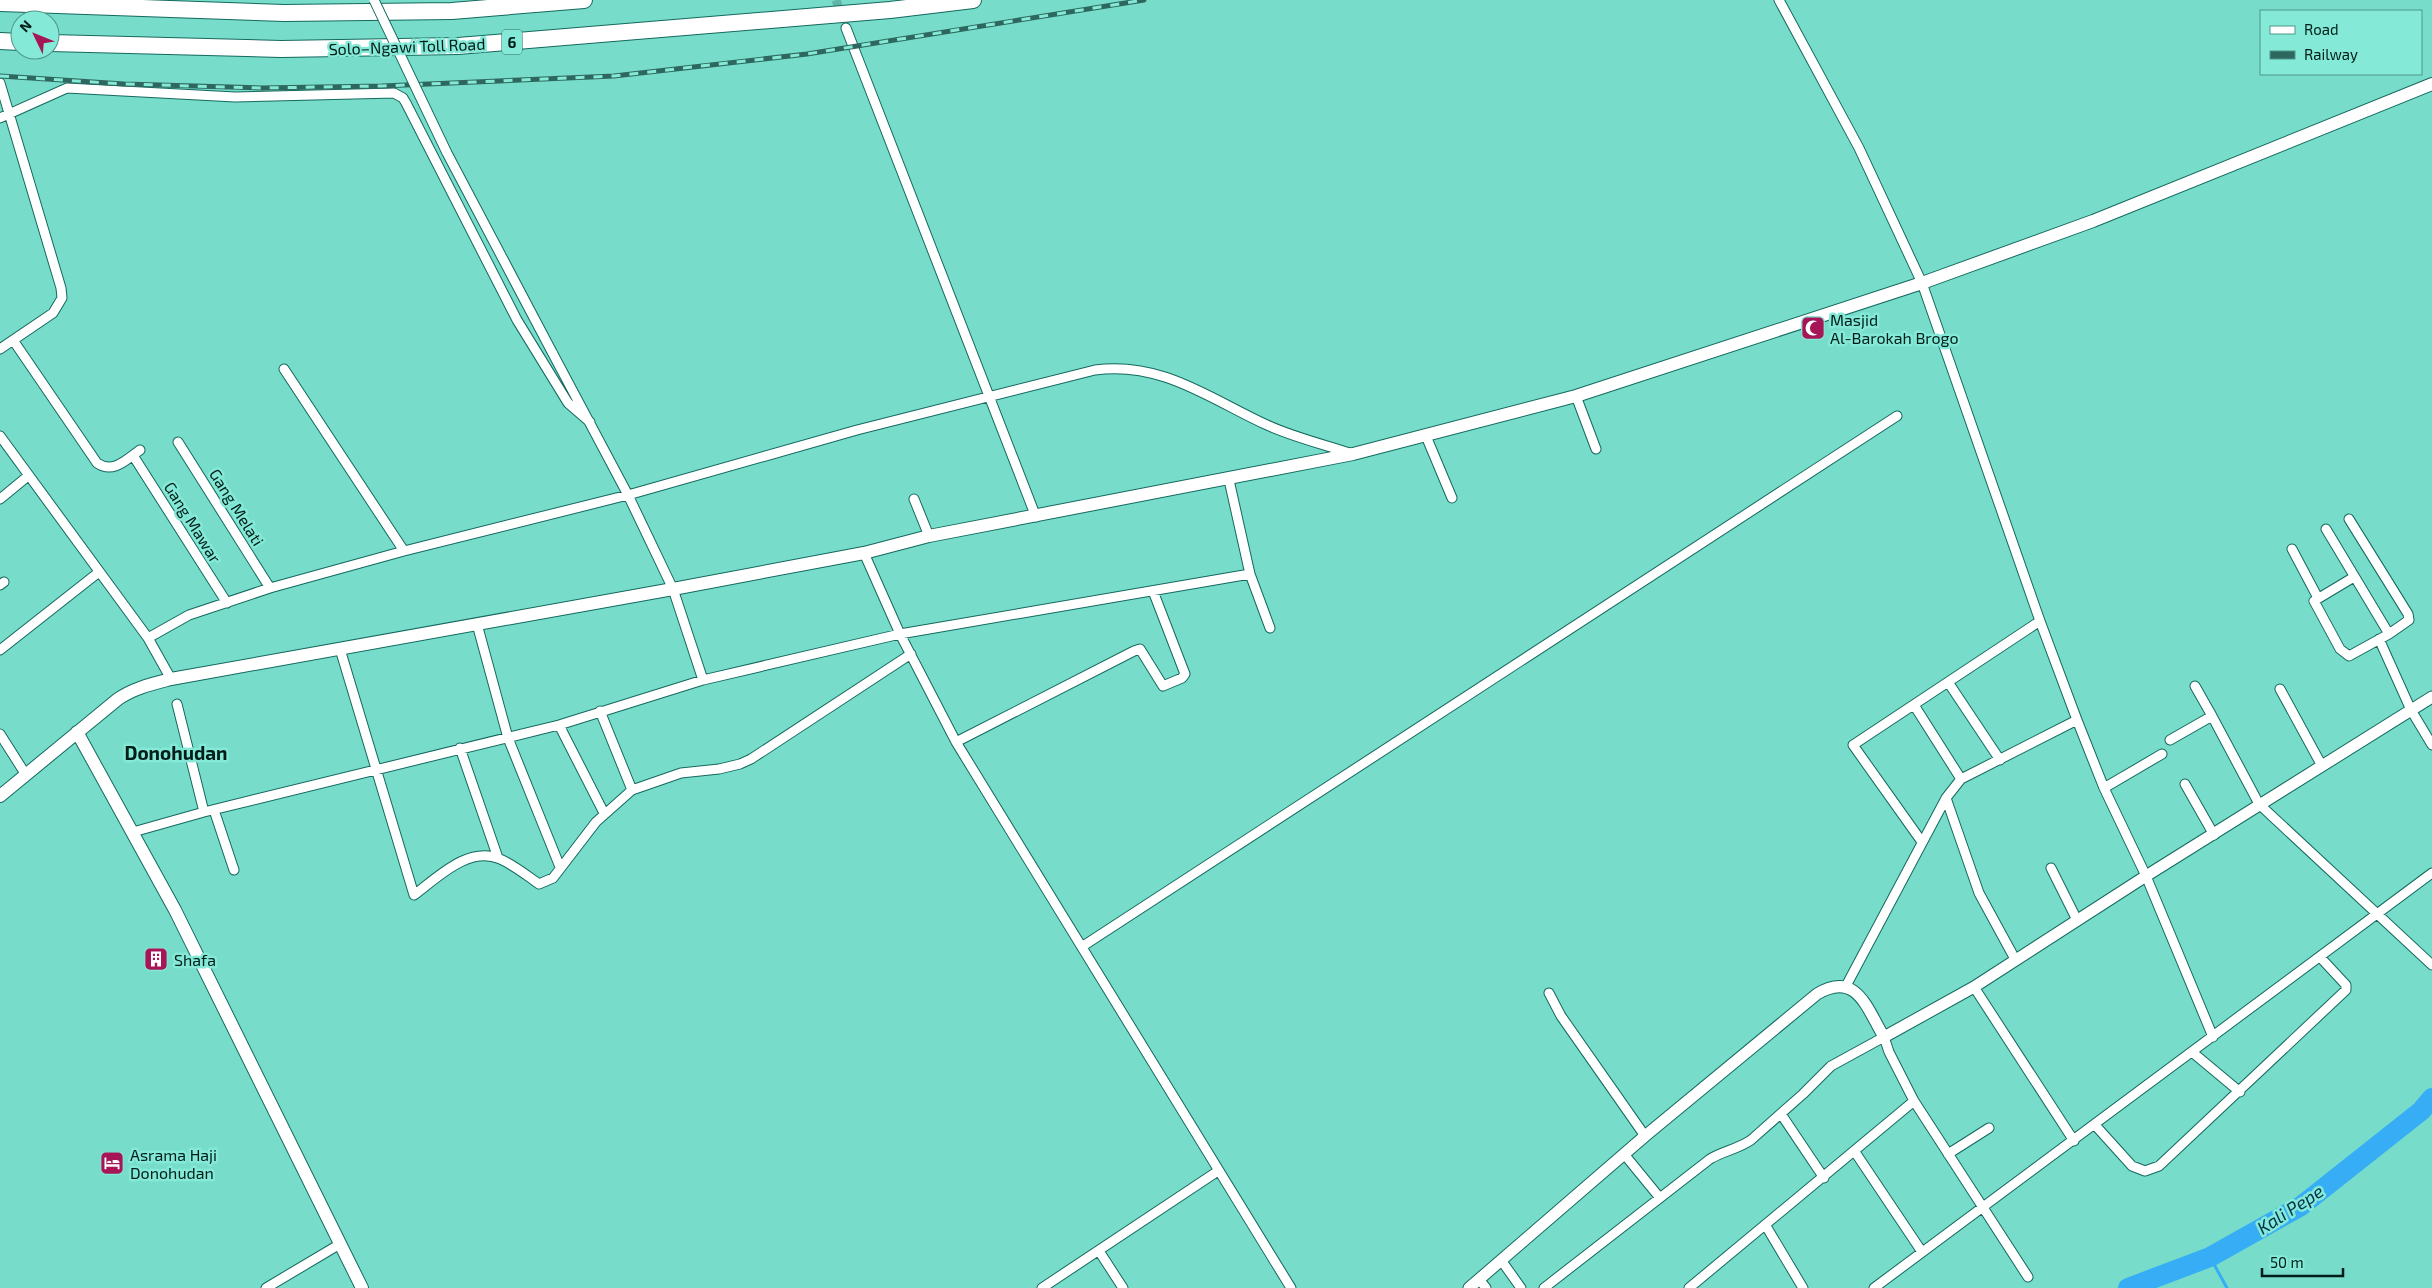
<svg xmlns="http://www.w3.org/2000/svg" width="2432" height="1288" font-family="'Exo 2',sans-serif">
  <rect width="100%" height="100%" fill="#77dcca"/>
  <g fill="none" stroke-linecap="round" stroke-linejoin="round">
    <path stroke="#37adf6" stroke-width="3" d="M2210 1257 2227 1288"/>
    <path stroke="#37adf6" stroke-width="20" d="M2128 1288 2210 1257 2301 1206 2421 1111 2432 1098"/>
    <path stroke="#5fb6a7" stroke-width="9" stroke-dasharray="9 4.5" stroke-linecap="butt" d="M836 0 846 28"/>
    <g stroke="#14695e" stroke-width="11">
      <path id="minor" d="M1779 0 1859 148 1922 283 2040 621 2077 720 2104 788 2146 876 2213 1037
        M846 28 1036 517
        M0 83 61 288 62 298 53 313 0 349
        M0 118 67 88 235 97 394 93 403 98 406 103 517 320 568 403 590 422
        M13 340 97 463C113 474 126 460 140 450
        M552 352 628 495 673 589 703 680
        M284 369 404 551
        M1576 396 1596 449
        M0 436 148 638 171 679
        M1426 436 1452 498
        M178 442 270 588
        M134 457 227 603
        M1229 480 1250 574 1270 628
        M0 499 28 476
        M914 499 929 536
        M2349 519 2408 614 2409 620 2389 634 2349 656 2340 649 2314 601 2354 577
        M2326 529 2389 634
        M2292 549 2318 598
        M864 553 900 634 956 742 1291 1288
        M0 585 4 582
        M477 624 508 738 560 867
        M148 638 189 615 270 588 404 551 628 495 857 430 1095 370C1162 361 1210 399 1267 425 1293 437 1322 444 1350 453
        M2379 639 2411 710 2432 745
        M340 649 414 895C437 878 469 845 500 859 514 865 526 875 539 884L553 878 596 822 632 790 681 773 719 769 740 764 751 759 911 654
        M0 650 99 572
        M1948 682 2000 760
        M2195 686 2212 716
        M2280 689 2322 766
        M177 704 204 812
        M600 711 632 790
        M559 725 604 813
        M0 734 26 775
        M2170 740 2212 716 2259 804 2432 965
        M956 742 1134 651 1140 649 1163 686 1182 678 1185 674 1153 591
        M460 748 498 858
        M1961 779 2077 720
        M2185 784 2214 835
        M2104 788 2162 754
        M1946 798 1979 893 2015 959
        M214 810 234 870
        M133 832 204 812 559 725 703 680 900 634 1250 574
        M1922 842 1853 745 2040 621
        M2051 868 2077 920
        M1083 946 1897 416
        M1846 986 1946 798 1961 779 1914 705
        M1974 987 2074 1141
        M1549 993 1561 1016 1645 1136
        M2192 1052 2240 1092
        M1781 1114 1824 1178
        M2095 1125 2132 1166 2145 1171 2159 1166 2346 990V985L2320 957
        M1855 1152 1922 1252
        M1624 1154 1660 1198
        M1948 1154 1989 1128
        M1766 1226 1803 1288
        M1099 1251 1123 1288
        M1501 1260 1521 1288
        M1479 1279 1486 1288
        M266 1288 340 1244
        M1042 1288 1218 1171
        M1544 1288 1710 1159C1723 1151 1738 1149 1751 1140L1803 1094 1831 1066 1884 1037 1889 1052 1914 1101 2028 1277
        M1689 1288 1914 1101
        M1874 1288 2432 873"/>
    </g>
    <g stroke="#14695e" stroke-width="13">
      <path id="tertiary" d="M1469 1288 1645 1136 1817 994C1857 970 1867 1009 1884 1037L1974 987 2146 876 2432 697"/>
    </g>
    <g stroke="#14695e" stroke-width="14">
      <path id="secondary" d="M77 732 175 910 362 1288
        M0 796 118 699C134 688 152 684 171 679L673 589 864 553 929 536 1353 454 1576 396 1922 283 2093 221 2432 84"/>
    </g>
    <g stroke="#14695e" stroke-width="18">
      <path id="motorway" d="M0 3 284 13 452 11 584 0
        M0 41 20 42
        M50 43 281 49 458 46 890 10 973 0"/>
    </g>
    <use href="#minor" stroke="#fff" stroke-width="9"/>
    <use href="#tertiary" stroke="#fff" stroke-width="11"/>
    <use href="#secondary" stroke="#fff" stroke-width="12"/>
    <use href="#motorway" stroke="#fff" stroke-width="16"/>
    <g stroke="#2e675e" stroke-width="5">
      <path id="rail" d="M0 76 124 84 261 88 382 86 614 76 807 54 1144 0"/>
    </g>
    <use href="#rail" stroke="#84e9d7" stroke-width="3" stroke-dasharray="9" stroke-linecap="butt"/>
    <g stroke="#14695e" stroke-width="11" stroke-linecap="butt">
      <path id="minor-bridge" d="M374 0 447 153 552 352"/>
    </g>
    <use href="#minor-bridge" stroke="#fff" stroke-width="9"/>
  </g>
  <defs>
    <g id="mosque-square" transform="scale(1.25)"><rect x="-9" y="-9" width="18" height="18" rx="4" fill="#a61657" stroke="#84e9d7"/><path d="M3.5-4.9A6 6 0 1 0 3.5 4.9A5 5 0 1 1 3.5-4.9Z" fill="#fff"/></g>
    <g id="building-square" transform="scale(1.25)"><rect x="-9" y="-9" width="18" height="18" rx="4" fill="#a61657" stroke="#84e9d7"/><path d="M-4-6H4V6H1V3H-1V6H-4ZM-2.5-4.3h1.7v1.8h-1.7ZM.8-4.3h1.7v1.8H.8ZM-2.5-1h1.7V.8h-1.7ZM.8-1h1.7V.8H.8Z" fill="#fff"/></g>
    <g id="hotel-square" transform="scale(1.25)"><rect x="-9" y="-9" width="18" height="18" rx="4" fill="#a61657" stroke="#84e9d7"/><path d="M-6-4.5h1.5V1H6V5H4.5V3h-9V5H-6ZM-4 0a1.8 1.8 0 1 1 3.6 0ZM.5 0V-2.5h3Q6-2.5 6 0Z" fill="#fff"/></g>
  </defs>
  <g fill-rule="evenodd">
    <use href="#mosque-square" x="1813" y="328"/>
    <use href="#building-square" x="156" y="959"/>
    <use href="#hotel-square" x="112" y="1163"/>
  </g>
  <g text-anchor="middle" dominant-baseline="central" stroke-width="5" stroke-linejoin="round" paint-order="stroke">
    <rect fill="#84e9d7" stroke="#285a52" stroke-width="1" x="502" y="29.5" width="20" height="25" rx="4"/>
    <g font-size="15" font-weight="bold" fill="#001d19">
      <text x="512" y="42">6</text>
    </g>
    <g font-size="16" fill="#001d19" stroke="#84e9d7">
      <text transform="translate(407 46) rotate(-2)">Solo–Ngawi Toll Road</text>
      <text transform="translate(237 507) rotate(58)">Gang Melati</text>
      <text transform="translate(193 522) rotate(58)">Gang Mawar</text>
    </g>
    <g font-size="16" fill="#001d19" stroke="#84e9d7" text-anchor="start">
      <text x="1830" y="319">Masjid<tspan x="1830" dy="18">Al-Barokah Brogo</tspan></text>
      <text x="174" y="959">Shafa</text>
      <text x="130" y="1154">Asrama Haji<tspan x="130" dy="18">Donohudan</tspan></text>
    </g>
    <g font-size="18" font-style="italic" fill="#00304d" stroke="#84e9d7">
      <text transform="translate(2290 1209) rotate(-33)">Kali Pepe</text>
    </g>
    <g font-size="19" font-weight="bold" fill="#001d19" stroke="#84e9d7">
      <text x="176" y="752">Donohudan</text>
    </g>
  </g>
  <rect x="2260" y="10" width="162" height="65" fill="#84e9d7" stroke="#4f978b"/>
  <rect x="2270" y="26" width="25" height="8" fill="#ffffff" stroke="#4f978b"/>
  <text x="2304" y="35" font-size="15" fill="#001d19">Road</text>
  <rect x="2270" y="51" width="25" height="8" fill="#2e675e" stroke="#4f978b"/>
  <text x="2304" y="60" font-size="15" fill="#001d19">Railway</text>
  <g transform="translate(35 35) rotate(313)"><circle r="24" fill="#84e9d7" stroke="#4f978b"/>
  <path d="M0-4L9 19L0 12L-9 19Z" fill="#a61657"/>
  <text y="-8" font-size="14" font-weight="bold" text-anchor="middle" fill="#001d19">N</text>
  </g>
  <path d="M2262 1268v8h81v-8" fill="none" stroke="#001d19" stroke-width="2.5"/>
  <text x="2270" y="1268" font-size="15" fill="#001d19" stroke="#84e9d7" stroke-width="4" paint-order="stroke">50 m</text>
</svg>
